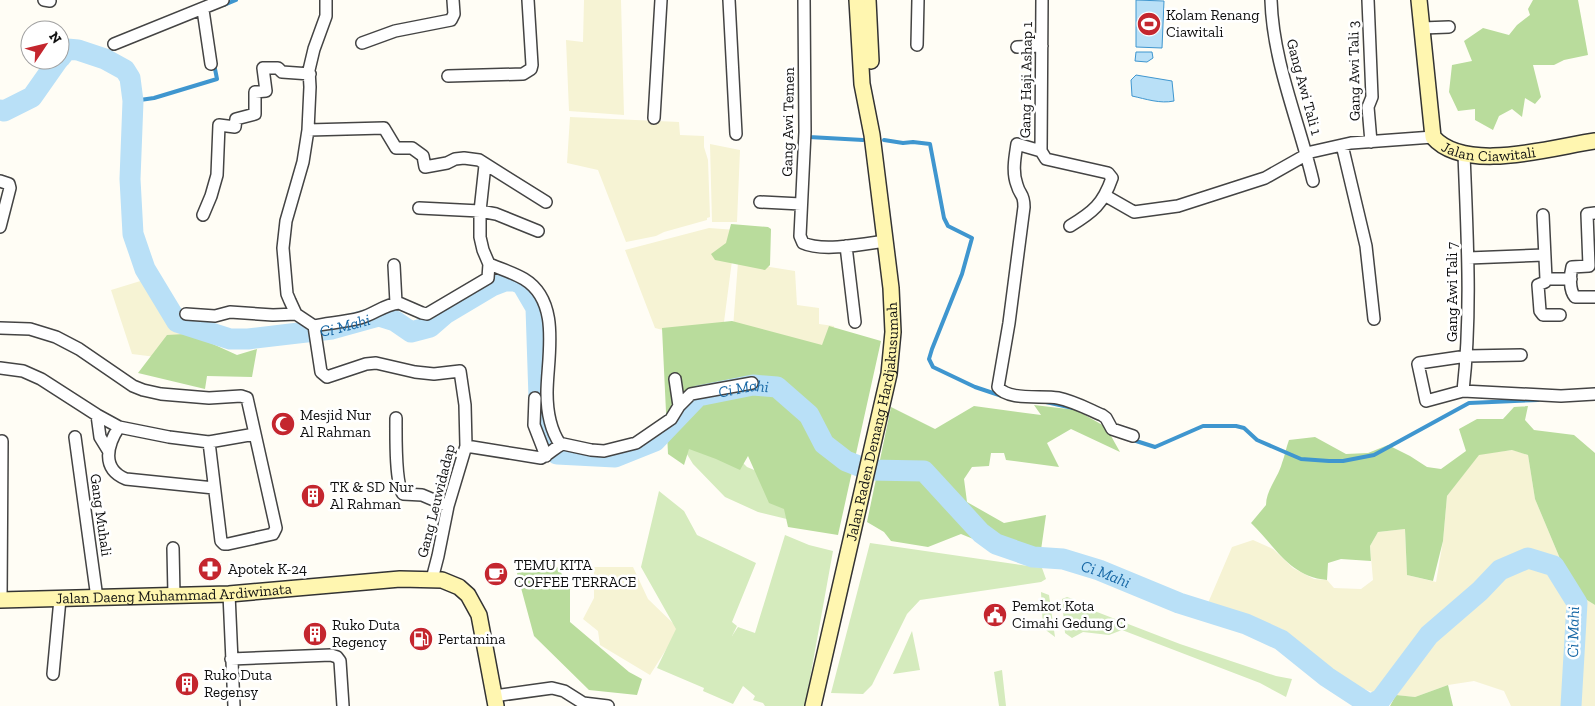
<svg xmlns="http://www.w3.org/2000/svg" width="1595" height="706" font-family="'Zilla Slab',serif">
  <rect width="100%" height="100%" fill="#fffdf5"/>
  <path fill="#f6f3d4" d="M584 0H621L624 115 569 111 566 40 583 42Z
    M570 117 679 122 680 135 704 136V147L708 160 710 217 707 218V220L664 232 656 236 626 242 598 170 567 163Z
    M710 144 740 150 737 222H712Z
    M709 228 736 230 721 345 655 328 625 250Z
    M738 262 795 271 797 305 819 308V324L834 326 833 359 732 341Z
    M147 279 174 330 206 344 172 359 132 354 111 290Z
    M1513 450 1528 455 1535 499 1574 592 1595 605V706H1511L1504 691 1474 681 1448 685 1415 697 1375 693 1345 682 1282 629 1208 603 1232 547 1253 540 1273 549 1293 568 1314 579 1327 580 1334 588 1361 589 1373 580 1370 546 1378 532 1405 529 1407 575 1436 582 1443 541 1447 496 1479 454Z
    M594 567H633L648 599 679 629 650 675 600 645 598 631 583 619 594 598Z"/>
  <path fill="#d5ebbd" d="M674 433 721 441 747 467 769 476 795 521 758 512 725 497 693 464Z
    M659 491 684 511 697 535 756 563 732 622 737 626 732 636 738 627 755 633 785 535 809 545 833 551 805 706H765L763 703 753 700 755 696 743 686 733 704 703 691 704 688 657 668 676 629 641 567Z
    M870 543 1042 568 1046 579 1041 582 920 600 907 614 872 685 863 694 831 693Z
    M1041 592 1049 595 1055 637 1043 628Z
    M1067 597 1076 600 1077 607 1097 612 1180 644 1276 676 1292 679 1286 697 1260 683 1122 630 1109 635 1083 632 1072 638 1065 633 1062 599Z
    M912 631 920 670 893 674Z
    M1002 670 1006 706H999L994 672Z"/>
  <path fill="#b9dc9c" d="M1533 0H1578L1588 55 1564 60 1554 65H1533L1541 97 1535 104 1525 98 1522 117 1512 109 1499 116 1493 130 1475 120V109L1458 111 1449 92 1452 65 1472 61 1464 41 1483 28 1509 35 1517 25 1530 15 1528 9Z
    M731 224 768 227 771 229 770 265 765 270 715 260 711 254 726 243Z
    M732 321 822 345 829 326 881 341 838 535 788 527 784 509 769 503 748 456 740 470 716 459 689 449 684 465 668 454 662 328Z
    M185 334 204 340 237 355 257 349 252 377 207 376 205 389 138 373 167 335Z
    M1034 405 1076 410 1106 427 1120 452 1071 429 1047 443 1059 467 1006 460 1004 453H991L989 466 972 467 964 479 967 502 1004 523 1046 515 1041 550H1000L961 534 928 547 891 541 884 532 867 522 891 407 935 429 974 406 1041 415Z
    M1528 406 1525 420 1534 430 1574 435 1595 453V605L1574 592 1535 499 1528 455 1512 450 1479 455 1447 496 1443 541 1433 581 1407 575 1405 529 1378 532 1370 546 1371 561 1341 559 1328 563 1327 580C1289 576 1276 547 1251 523L1266 505C1266 490 1278 478 1282 463 1285 455 1286 448 1289 440L1315 437 1346 454 1368 453 1388 445 1410 456 1427 467 1441 469 1466 451 1459 429 1477 419H1503L1514 407Z
    M555 564 570 586V622L629 672 642 679 637 695 589 690 534 636 517 573Z
    M1448 685 1453 706H1390L1396 695 1415 697Z"/>
  <path fill="#b9e0f7" stroke="#3f96cf" d="M1136 0 1164 1 1162 48 1136 47Z
    M1136 52H1152L1153 58 1147 62 1135 61Z
    M1136 75 1172 81 1174 101C1160 104 1146 99 1132 96L1131 80Z"/>
  <g fill="none" stroke-linecap="round" stroke-linejoin="round">
    <path stroke="#3f96cf" stroke-width="4" d="M224 5 236 0
      M133 101 154 98 217 79 214 64
      M809 134V137L863 140
      M884 140 903 143 913 142 930 144 944 218 948 226 972 238 962 274 932 349 929 359 933 367 975 387 1002 396
      M1046 402 1073 408
      M1133 440 1155 447 1203 426H1236L1244 428 1257 440 1301 459 1329 461H1343L1374 455 1469 403 1538 400"/>
    <g stroke="#b9e0f7" stroke-width="21">
      <path id="s1" d="M60 58 67 49 78 50 105 59 125 70 130 78 133 101 130 179 133 234 145 269 177 322 230 339H248L332 329 379 316 395 321 411 332 430 327 445 314 492 286 505 281H515L522 284 536 308 540 428 557 454 615 457 655 441 698 396 753 385 777 387 809 415 824 444 846 461 869 470 924 471 981 533 996 544 1033 557 1063 559 1099 570 1179 603 1246 624 1281 640 1327 677 1370 705 1381 699 1429 635 1480 591 1500 570 1528 558 1554 566 1577 603 1571 706"/>
      <path d="M0 110 4 111 32 97 58 60"/>
    </g>
    <g stroke="#444" stroke-width="14">
      <path id="street" d="M44 0 50 1
        M729 0 736 134
        M804 0 805 132 800 236 803 243C822 252 864 244 885 241
        M1042 0 1041 151 1046 159 1108 173 1112 178C1103 204 1093 212 1070 226
        M1271 0C1273 63 1299 121 1313 181
        M1368 0 1372 97 1368 107 1371 142
        M203 10 211 64
        M1422 28 1449 27
        M362 43 395 31 451 20 454 14 453 0
        M114 44 223 0
        M917 45 918 0
        M1017 47 1042 46
        M448 76 523 74 531 69 532 65 528 0
        M654 118 661 0
        M308 130 384 128 396 148H412L423 156 425 167 447 163 455 159 464 158 479 160 546 202
        M1342 145 1366 246 1374 319
        M1041 151 1017 144C1015 157 1012 172 1017 185 1020 196 1024 193 1024 207L1009 323 998 387C1008 401 1042 395 1058 398 1073 401 1088 409 1102 415L1106 418 1112 429 1133 436
        M1464 154C1467 233 1472 312 1463 391L1426 401 1418 364 1419 363 1467 356 1521 355
        M0 181 9 184 10 188 0 227
        M1106 196 1134 212 1178 206 1265 178 1311 152 1351 143 1433 137
        M760 202 801 204
        M419 208 480 211 496 214 538 231
        M1595 213 1587 214 1589 266 1572 267C1570 275 1569 290 1575 297H1595
        M203 215 211 196 217 175 219 125 235 127 236 119 255 114V92L266 91 263 68H278L282 72 310 74
        M1543 215 1546 279 1545 282 1538 285 1540 311 1543 315H1560
        M846 246 855 322
        M1468 258 1544 255
        M489 264C501 269 514 273 524 279 562 302 547 358 547 393 547 412 550 429 560 444
        M394 265 396 303
        M1546 279H1571
        M186 314 215 316 230 312 273 315 296 314
        M314 326 321 372 327 377 366 364 376 363 415 372 434 374 460 371 465 405 466 446 448 506 438 556 432 579
        M314 326 296 314 290 301 287 294 283 248 286 221 303 162 308 130 310 87 309 70 314 49 326 16V0
        M314 326C329 323 345 322 360 318 375 314 383 305 399 303L422 313 427 314 488 278 489 264 483 250 480 237V211L485 165
        M0 328 30 329 56 337 79 349 133 386 143 390 161 394 209 398 241 396 247 398 276 528 273 534 228 544H224L221 541 209 442
        M0 368 23 371 41 379 97 415 119 427 169 437 209 442 255 434
        M675 379 679 406
        M1463 391 1561 396 1595 394
        M535 398 534 425 546 456
        M97 415 100 437 108 450
        M396 418C396 434 395 483 403 494L422 495 448 506
        M119 427C107 445 101 469 126 479L214 488
        M75 437 97 598
        M466 446 541 458C550 454 555 447 563 444L591 450 604 451 636 443 671 419 679 406 691 394 752 383
        M173 548 174 595
        M229 594 234 706
        M1 600 2 441
        M231 659 331 655 337 657 340 661 343 706
        M53 674 60 599
        M494 696 552 688 564 691 583 703 608 706"/>
    </g>
    <g stroke="#333" stroke-width="18">
      <g id="secondary">
        <path d="M868 0 871 61"/>
        <path id="s2" d="M1419 0 1433 137C1465 174 1553 147 1595 141"/>
        <path id="s3" d="M0 600 229 594 400 579 442 580 459 587 468 595 479 615 496 706"/>
        <path id="s4" d="M813 706 889 374 893 332 891 288 872 135 862 84 857 0"/>
      </g>
    </g>
    <use href="#street" stroke="#fff" stroke-width="11"/>
    <use href="#secondary" stroke="#fff6b0" stroke-width="15"/>
  </g>
  <defs>
    <g id="stadium-disc" transform="scale(1.25)"><circle r="9.5" fill="#c4262e" stroke="#fff"/><path d="M0-5a6.5 5 0 1 0 0 10a6.5 5 0 1 0 0-10ZM-3.5-1.8h7v3.6h-7Z" fill="#fff"/></g>
    <g id="mosque-disc" transform="scale(1.25)"><circle r="9.5" fill="#c4262e" stroke="#fff"/><path d="M3.5-4.9A6 6 0 1 0 3.5 4.9A5 5 0 1 1 3.5-4.9Z" fill="#fff"/></g>
    <g id="building-disc" transform="scale(1.25)"><circle r="9.5" fill="#c4262e" stroke="#fff"/><path d="M-4-6H4V6H1V3H-1V6H-4ZM-2.5-4.3h1.7v1.8h-1.7ZM.8-4.3h1.7v1.8H.8ZM-2.5-1h1.7V.8h-1.7ZM.8-1h1.7V.8H.8Z" fill="#fff"/></g>
    <g id="pharmacy-disc" transform="scale(1.25)"><circle r="9.5" fill="#c4262e" stroke="#fff"/><path d="M-2-6h4v4h4v4h-4v4h-4v-4h-4v-4h4Z" fill="#fff"/></g>
    <g id="cafe-disc" transform="scale(1.25)"><circle r="9.5" fill="#c4262e" stroke="#fff"/><path d="M-5.5-4.5H6V0H3Q3 3.5 0 3.5H-2.5Q-5.5 3.5-5.5 0ZM3-3.2v2h1.7v-2ZM-6 4.5H4V6H-6Z" fill="#fff"/></g>
    <g id="civic-disc" transform="scale(1.25)"><circle r="9.5" fill="#c4262e" stroke="#fff"/><path d="M-.6-6.5H3V-4.5H.6V-3L4-1V1h2V6H-6V1h2V-1L-.6-3ZM-1.2 2.5V6h2.4V2.5Z" fill="#fff"/></g>
    <g id="fuel-disc" transform="scale(1.25)"><circle r="9.5" fill="#c4262e" stroke="#fff"/><path d="M-5.5-6h7V0h2V4h1.3V-2.5L3-4.5l.8-.8L6-3V5H2.5V1h-1V6h-7ZM-4.2-4.7v3.2H.2V-4.7Z" fill="#fff"/></g>
  </defs>
  <g fill-rule="evenodd">
    <use href="#stadium-disc" x="1149" y="24"/>
    <use href="#mosque-disc" x="283" y="424"/>
    <use href="#building-disc" x="313" y="496"/>
    <use href="#pharmacy-disc" x="210" y="569"/>
    <use href="#cafe-disc" x="496" y="574"/>
    <use href="#civic-disc" x="995" y="615"/>
    <use href="#building-disc" x="315" y="634"/>
    <use href="#fuel-disc" x="421" y="639"/>
    <use href="#building-disc" x="187" y="684"/>
  </g>
  <g text-anchor="middle" dominant-baseline="central" stroke-width="5" stroke-linejoin="round" paint-order="stroke">
    <g font-size="15" fill="#111" stroke="#fff" text-anchor="start">
      <text x="1166" y="15">Kolam Renang<tspan x="1166" dy="17">Ciawitali</tspan></text>
      <text x="300" y="415">Mesjid Nur<tspan x="300" dy="17">Al Rahman</tspan></text>
      <text x="330" y="487">TK &amp; SD Nur<tspan x="330" dy="17">Al Rahman</tspan></text>
      <text x="514" y="565">TEMU KITA<tspan x="514" dy="17">COFFEE TERRACE</tspan></text>
      <text x="228" y="569">Apotek K-24</text>
      <text x="1012" y="606">Pemkot Kota<tspan x="1012" dy="17">Cimahi Gedung C</tspan></text>
      <text x="332" y="625">Ruko Duta<tspan x="332" dy="17">Regency</tspan></text>
      <text x="438" y="639">Pertamina</text>
      <text x="204" y="675">Ruko Duta<tspan x="204" dy="17">Regensy</tspan></text>
    </g>
    <g font-size="15" fill="#111" stroke="#fff">
      <text transform="translate(1354 71) rotate(-91)">Gang Awi Tali 3</text>
      <text transform="translate(1026 80) rotate(-89)">Gang Haji Ashap 1</text>
      <text transform="translate(1304 87) rotate(75)">Gang Awi Tali 1</text>
      <text transform="translate(788 122) rotate(-89)">Gang Awi Temen</text>
      <text stroke="none"><textPath href="#s2" startOffset="198">Jalan Ciawitali</textPath></text>
      <text transform="translate(1452 292) rotate(-90)">Gang Awi Tali 7</text>
      <text stroke="none"><textPath href="#s4" startOffset="291">Jalan Raden Demang Hardjakusumah</textPath></text>
      <text transform="translate(436 501) rotate(-76)">Gang Leuwidadap</text>
      <text transform="translate(101 515) rotate(82)">Gang Muhali</text>
      <text stroke="none"><textPath href="#s3" startOffset="174">Jalan Daeng Muhammad Ardiwinata</textPath></text>
    </g>
    <g font-size="16" font-style="italic" fill="#1768a6" stroke="#fff">
      <text stroke="none"><textPath href="#s1" startOffset="510">Ci Mahi</textPath></text>
      <text stroke="none"><textPath href="#s1" startOffset="1096">Ci Mahi</textPath></text>
      <text stroke="none"><textPath href="#s1" startOffset="1530">Ci Mahi</textPath></text>
      <text transform="translate(1573 632) rotate(-89)">Ci Mahi</text>
    </g>
  </g>
  <g transform="translate(45 45) rotate(55)"><circle r="24" fill="#ffffff" stroke="#a0a0a0"/>
  <path d="M0-4L9 19L0 12L-9 19Z" fill="#c4262e"/>
  <text y="-8" font-size="14" font-weight="bold" text-anchor="middle" fill="#111111">N</text>
  </g>
</svg>
